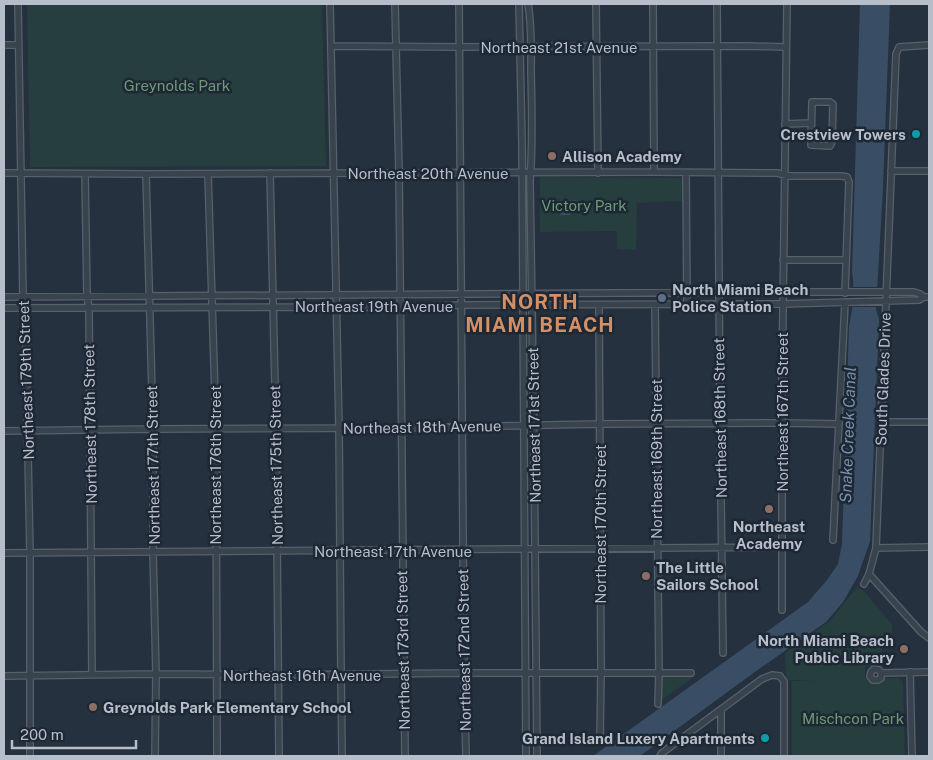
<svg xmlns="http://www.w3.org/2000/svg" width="933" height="760" font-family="'Public Sans',sans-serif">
  <rect width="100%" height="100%" fill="#25313e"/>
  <path fill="#273e3f" d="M27 4H322L326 166 30 167Z
    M540 177 682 178 683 201 637 203 636 250 617 249V231L540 232Z
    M857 587 865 592 892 625V633L882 647V666H865V678H898L903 682 905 756H792V681L816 680H786L785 653 830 621Z
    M660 675 695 676 660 701Z"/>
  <path fill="#394e65" d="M860 4H890L883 188 876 309 879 320 870 541 858 576 843 602 826 622 752 674 640 756H593L808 602 827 580 838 564 842 544 849 326C853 308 855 291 852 272Z
    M580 200 581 211H571L570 215H560L559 211H549L550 201Z"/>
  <path fill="#25313e" d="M853 287H878L877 307H852Z"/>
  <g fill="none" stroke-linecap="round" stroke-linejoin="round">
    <g stroke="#57616c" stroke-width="8">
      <path id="minor" d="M18 4 23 297 25 308 30 553V756
        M330 4 339 428 341 674 342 756
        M395 4 399 173 405 756
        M459 4 464 673 466 756
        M519 4 522 143 526 756
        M528 4C532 27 531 50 531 73 532 109 533 145 530 181L534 444 537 756
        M596 4 598 173
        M653 4 654 172
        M717 4 720 423 723 653
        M4 45H18
        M331 46 459 47 748 46 786 47
        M812 102H830L833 104 832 142 830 146 811 145Z
        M785 124 810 123
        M891 171H929
        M4 173 146 174 654 172 777 173 790 176H842L847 177 849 182 845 293
        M270 173 276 429 279 756
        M686 173 687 304
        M85 174 87 296 89 308 92 675
        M146 174 153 429V552L156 674 155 756
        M208 174 216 428 217 756
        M783 260H846
        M4 297 778 292H914L920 294 924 297
        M599 305 601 670 600 742
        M655 305 659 673 658 704
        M4 308 400 307 461 305 783 304 919 300 924 297H929
        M882 422H929
        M4 431 153 429 401 428 600 424 782 423 839 424
        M833 540 845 302
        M876 548 929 547
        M4 553 782 547
        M869 574 921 632 929 638
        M864 584 869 574 876 548 896 54 899 47 929 45
        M782 610V384L787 4
        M910 672 912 756
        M881 673V678L878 680H873L870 676 871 672 874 669 879 670 881 673 929 672
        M4 676 156 674 279 675 464 673H691
        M721 710V756
        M660 756 662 753 762 679 772 675 780 676 784 682V756"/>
    </g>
    <use href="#minor" stroke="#39434e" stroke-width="5.5"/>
  </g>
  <g fill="#0f9aa8" stroke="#1e2834" stroke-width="2">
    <circle cx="916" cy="134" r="5"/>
    <circle cx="765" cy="738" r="5"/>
  </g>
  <g fill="#8d6e63" stroke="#1e2834" stroke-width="2">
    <circle cx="552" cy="156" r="5"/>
    <circle cx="769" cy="509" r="5"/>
    <circle cx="646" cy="576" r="5"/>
    <circle cx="904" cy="649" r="5"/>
    <circle cx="93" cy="707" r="5"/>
  </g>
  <circle fill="#5c6f8a" stroke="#1e2834" stroke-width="2" cx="662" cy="298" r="5"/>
  <g text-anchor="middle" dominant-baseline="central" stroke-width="5" stroke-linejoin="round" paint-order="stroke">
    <g font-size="15" fill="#b6bec9" stroke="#1e2834">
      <text x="559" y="47">Northeast 21st Avenue</text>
      <text x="428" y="173">Northeast 20th Avenue</text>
      <text x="374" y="306">Northeast 19th Avenue</text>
      <text transform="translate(883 379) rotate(-88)">South Glades Drive</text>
      <text transform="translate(26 380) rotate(-92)">Northeast 179th Street</text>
      <text transform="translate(782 412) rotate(-90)">Northeast 167th Street</text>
      <text transform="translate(720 418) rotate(-91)">Northeast 168th Street</text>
      <text transform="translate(90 424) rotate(-91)">Northeast 178th Street</text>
      <text transform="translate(534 425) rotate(-91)">Northeast 171st Street</text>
      <text transform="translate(422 427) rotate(-1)">Northeast 18th Avenue</text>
      <text transform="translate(656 459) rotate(-90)">Northeast 169th Street</text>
      <text transform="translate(153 465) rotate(-91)">Northeast 177th Street</text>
      <text transform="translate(215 465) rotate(-90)">Northeast 176th Street</text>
      <text transform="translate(276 465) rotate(-91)">Northeast 175th Street</text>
      <text transform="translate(600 524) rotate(-90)">Northeast 170th Street</text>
      <text x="393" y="551">Northeast 17th Avenue</text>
      <text transform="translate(403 650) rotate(-91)">Northeast 173rd Street</text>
      <text transform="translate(464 650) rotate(-91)">Northeast 172nd Street</text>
      <text x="302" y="675">Northeast 16th Avenue</text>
    </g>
    <g font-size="15" fill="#6d9a75" stroke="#1e2834">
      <text x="177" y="85">Greynolds Park</text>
      <text x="584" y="205">Victory Park</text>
      <text x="853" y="718">Mischcon Park</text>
    </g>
    <g font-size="15" font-weight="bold" fill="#b6bec9" stroke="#1e2834" text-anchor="start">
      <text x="906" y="134" text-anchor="end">Crestview Towers</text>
      <text x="562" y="156">Allison Academy</text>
      <text x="672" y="289">North Miami Beach<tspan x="672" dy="17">Police Station</tspan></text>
      <text x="769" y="526" text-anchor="middle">Northeast<tspan x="769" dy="17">Academy</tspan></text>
      <text x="656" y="567">The Little<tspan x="656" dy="17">Sailors School</tspan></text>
      <text x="894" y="640" text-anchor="end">North Miami Beach<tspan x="894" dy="17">Public Library</tspan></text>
      <text x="103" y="707">Greynolds Park Elementary School</text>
      <text x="755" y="738" text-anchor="end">Grand Island Luxery Apartments</text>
    </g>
    <g font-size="16" font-style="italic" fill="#7790ab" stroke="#1e2834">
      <text transform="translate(848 435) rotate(-88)">Snake Creek Canal</text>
    </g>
    <g font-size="20" font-weight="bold" letter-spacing="1" fill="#d39067" stroke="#1e2834">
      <text x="540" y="302">NORTH<tspan x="540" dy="23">MIAMI BEACH</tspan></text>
    </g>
  </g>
  <rect width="933" height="760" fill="none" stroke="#b6bec9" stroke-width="10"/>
  <path d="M12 740v8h124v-8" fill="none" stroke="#b6bec9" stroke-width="2.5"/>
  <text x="20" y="740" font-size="15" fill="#b6bec9" stroke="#1e2834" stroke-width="4" paint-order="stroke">200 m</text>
</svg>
